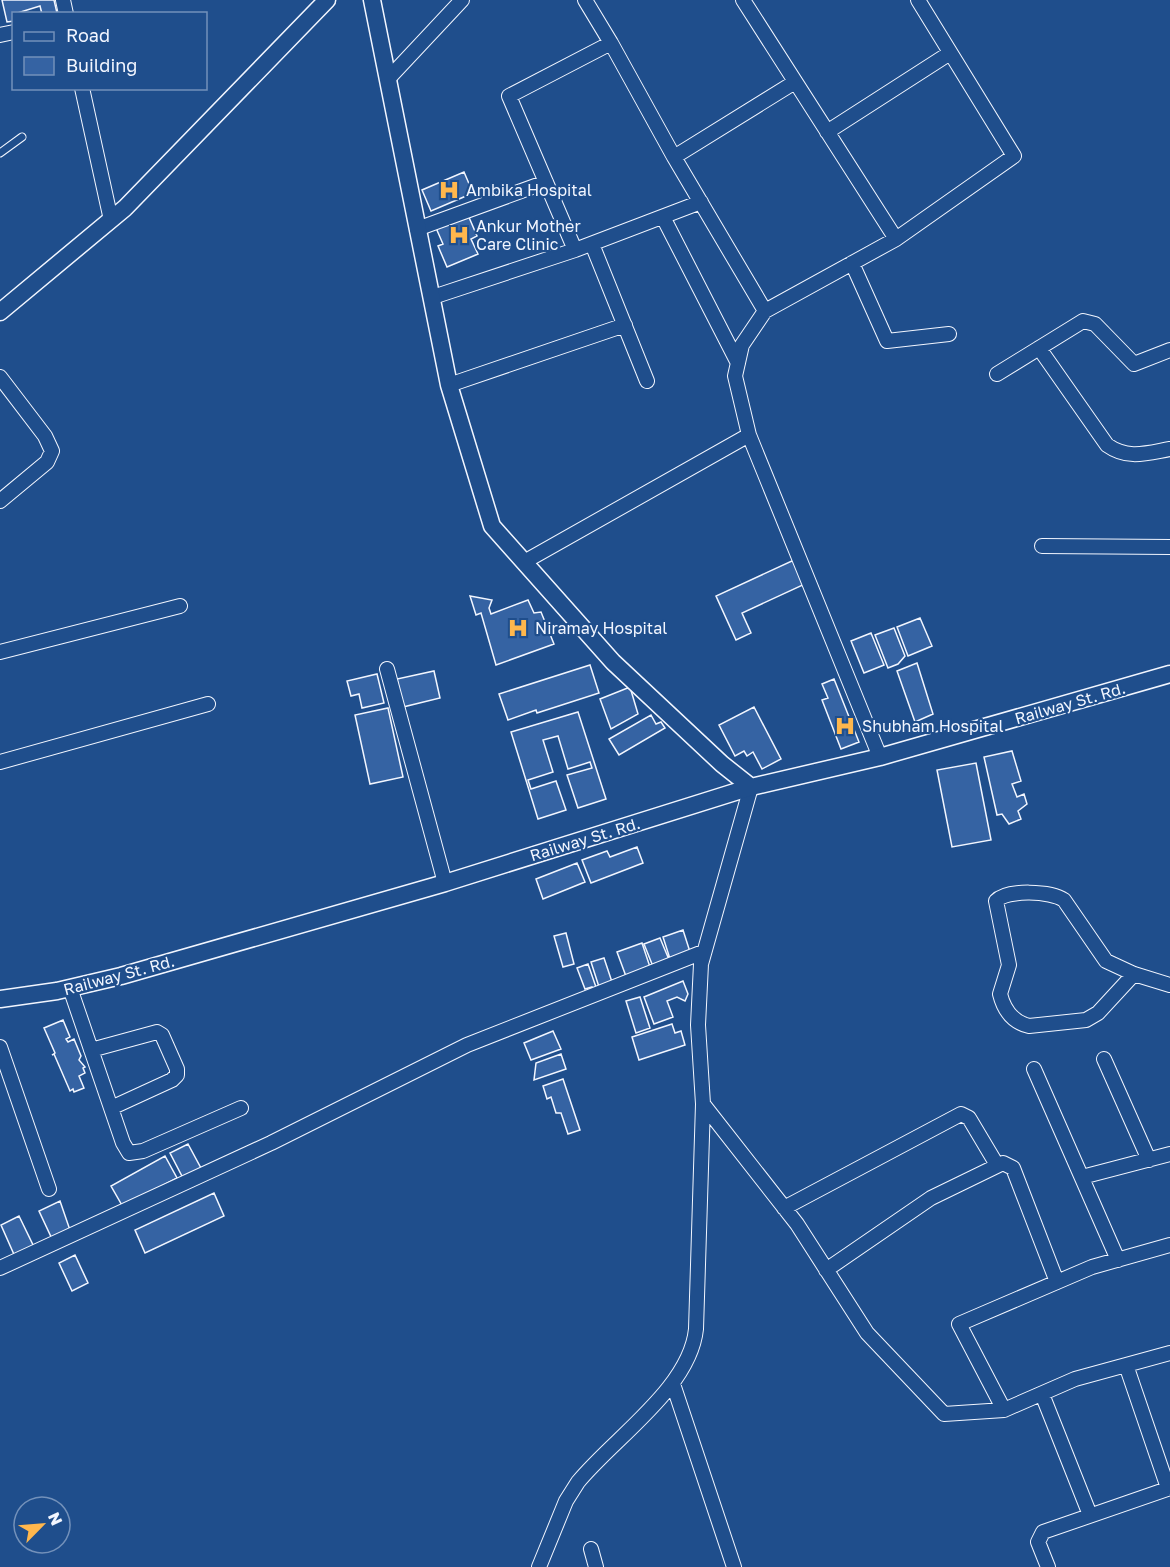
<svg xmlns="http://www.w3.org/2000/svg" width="1170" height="1567" font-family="'Golos Text',sans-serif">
  <rect width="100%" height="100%" fill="#1f4e8c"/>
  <path fill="#3563a3" stroke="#f2f6ff" stroke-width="1.5" d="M2 0H54L57 13 42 14 40 6 14 14V21L7 22Z
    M464 172 473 193 431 211 422 190Z
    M468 215 477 236 471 239 478 254 447 267 438 246 443 244 436 228Z
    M794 560 805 584 742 613 751 633 736 640 716 596Z
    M470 596 492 600 489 608 491 614 528 600 534 613 541 612 554 644 496 665 481 613 476 615Z
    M920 618 932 646 908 656 897 627Z
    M894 628 905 656 898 664 888 668 875 635Z
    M871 633 884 665 864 673 851 641Z
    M917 663 933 714 915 722 897 671Z
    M590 665 599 693 537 713 536 710 508 720 499 694Z
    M434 671 440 698 403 707 397 679Z
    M377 674 384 703 362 708 359 694 351 696 347 681Z
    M834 679 859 742 841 749 822 700 828 698 822 684Z
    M630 687 638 714 611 729 600 699Z
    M754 707 781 759 762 769 753 752 747 756 744 751 735 756 719 725Z
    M388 708 403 777 370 784 355 715Z
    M578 712 606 799 578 808 567 775 592 768 590 762 568 769 558 736 543 740 553 772 528 780 531 789 556 781 566 810 538 819 511 732Z
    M651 715 656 724 661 722 665 728 619 755 609 739Z
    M1012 751 1021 781 1012 784 1017 797 1024 794 1027 804 1018 811 1021 819 1009 824 1002 814 997 815 984 757Z
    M976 763 991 840 952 847 937 770Z
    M637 847 643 863 591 883 582 860 607 851 610 857Z
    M577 863 585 882 543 899 536 879Z
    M683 930 691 955 671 962 663 937Z
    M566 933 574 964 563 967 554 936Z
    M660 938 670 962 654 969 644 944Z
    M642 943 651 970 627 979 617 952Z
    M604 958 612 982 600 990 591 962Z
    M588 964 597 990 594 991 592 987 585 989 577 968Z
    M683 981 688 994 685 1001 677 997 667 1001 673 1017 654 1024 644 997Z
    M640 997 650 1028 636 1033 626 1001Z
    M63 1020 70 1037 66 1039 68 1042 74 1039 81 1056 79 1060 85 1067 83 1068 85 1073 79 1076 84 1088 74 1092 73 1089 70 1091 54 1054 52 1055 55 1053 44 1028Z
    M672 1024 675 1033 681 1031 685 1045 639 1060 632 1037Z
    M553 1031 561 1049 531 1060 524 1043Z
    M561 1054 566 1069 534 1080 536 1063Z
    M563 1079 580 1130 568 1134 561 1113H556L551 1097 547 1099 543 1086Z
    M188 1144 202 1170 184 1180 170 1153Z
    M165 1156 177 1178 123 1207 111 1186Z
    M214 1193 224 1216 145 1253 135 1230Z
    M60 1201 71 1233 53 1241 39 1211Z
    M19 1216 35 1249 16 1259 1 1225Z
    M75 1255 88 1283 72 1291 59 1263Z"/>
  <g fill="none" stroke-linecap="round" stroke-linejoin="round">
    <g stroke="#f2f6ff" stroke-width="9">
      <path id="service" d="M0 153 22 137"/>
    </g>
    <g stroke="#f2f6ff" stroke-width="16">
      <path id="minor" d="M63 0 66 14
        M585 0 611 43
        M743 0 896 239
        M0 35 14 32
        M388 79 462 0
        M82 88 111 220
        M827 132 950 53
        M674 157 795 82
        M663 217 738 363
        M417 229 546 182
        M592 244 647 381
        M575 250 509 96 611 43 674 157 765 311 896 239 1014 156 918 0
        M852 263 887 341 949 334
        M433 297 575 250 701 202
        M765 311 742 345 735 376 749 435 880 757
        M1039 348 1107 445C1128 460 1147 453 1170 449
        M997 374 1083 321 1095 324 1134 364 1170 350
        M0 377 45 436 52 451 47 462 0 501
        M449 385 625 325
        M1042 546 1170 547
        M524 562 749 435
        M0 652 180 606
        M387 669 445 883
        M0 762 208 704
        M1134 974 1098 1013 1086 1020 1029 1026C1012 1022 1004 1010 1000 994L1009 965 996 901C1007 889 1051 891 1064 900L1106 961 1134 974 1170 985
        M70 988 123 1143 129 1153 143 1151 241 1108
        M0 1047 49 1189
        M91 1050 157 1032 162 1035 177 1069V1075L172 1080 111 1108
        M1104 1059 1149 1160
        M1034 1069 1118 1260
        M703 1104 797 1224 867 1333 944 1414 1004 1410
        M1082 1177 1170 1154
        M784 1208 961 1114 969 1118 997 1165
        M1170 1245 1092 1267 959 1324 1004 1410 1075 1379 1170 1353
        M0 1268 271 1143 467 1045 703 952
        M826 1270 931 1198 1003 1163 1013 1168 1057 1282
        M1126 1365 1168 1488
        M673 1384 734 1567
        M1042 1394 1090 1515
        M591 1549 596 1567
        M539 1567 566 1501 578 1482C615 1437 690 1388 696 1329L703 1104 698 1025 701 964 751 787
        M1048 1567 1038 1542 1043 1532 1170 1488"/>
    </g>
    <g stroke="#f2f6ff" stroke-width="19">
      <path id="tertiary" d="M372 0 449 385 492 526 613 662 722 764 751 787
        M0 312 125 208 327 0
        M0 999 57 991 121 976 445 883 751 787 880 757 1170 674"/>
    </g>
    <use href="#service" stroke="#1f4e8c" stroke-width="7"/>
    <use href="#minor" stroke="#1f4e8c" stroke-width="14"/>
    <use href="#tertiary" stroke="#1f4e8c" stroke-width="16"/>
  </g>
  <defs>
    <g id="hospital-bare" transform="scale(1.62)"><path d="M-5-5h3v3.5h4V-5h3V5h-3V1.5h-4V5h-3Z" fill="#ffb74d" stroke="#1f4e8c" stroke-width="2.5" paint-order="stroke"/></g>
  </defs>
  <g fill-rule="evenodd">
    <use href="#hospital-bare" x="449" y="190"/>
    <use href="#hospital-bare" x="459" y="235"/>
    <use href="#hospital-bare" x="518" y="628"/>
    <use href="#hospital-bare" x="845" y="726"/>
  </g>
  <g text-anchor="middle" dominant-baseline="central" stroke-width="4.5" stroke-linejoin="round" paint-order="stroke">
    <g font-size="16" fill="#f2f6ff" stroke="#1f4e8c" text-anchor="start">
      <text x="466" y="190">Ambika Hospital</text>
      <text x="476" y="226">Ankur Mother<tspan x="476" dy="18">Care Clinic</tspan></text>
      <text x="535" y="628">Niramay Hospital</text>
      <text x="862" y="726">Shubham Hospital</text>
    </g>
    <g font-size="16" fill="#f2f6ff" stroke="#1f4e8c">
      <text transform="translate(1070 703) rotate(-16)">Railway St. Rd.</text>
      <text transform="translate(585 839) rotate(-17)">Railway St. Rd.</text>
      <text transform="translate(119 975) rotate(-15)">Railway St. Rd.</text>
    </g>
  </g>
  <rect x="12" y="12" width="195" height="78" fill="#1f4e8c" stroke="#7391ba" stroke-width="1.5"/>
  <rect x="24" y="32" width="30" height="9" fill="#1f4e8c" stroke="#7391ba" stroke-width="1.5"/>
  <text x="66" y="42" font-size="18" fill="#f2f6ff">Road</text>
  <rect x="24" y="57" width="30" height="18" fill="#3563a3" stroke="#7391ba" stroke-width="1.5"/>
  <text x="66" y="72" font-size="18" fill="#f2f6ff">Building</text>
  <g transform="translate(42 1525) rotate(65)"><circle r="28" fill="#1f4e8c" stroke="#7391ba" stroke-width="1.5"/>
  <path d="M0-4.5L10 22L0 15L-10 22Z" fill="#ffb74d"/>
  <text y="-9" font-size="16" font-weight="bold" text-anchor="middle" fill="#f2f6ff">N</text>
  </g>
</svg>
